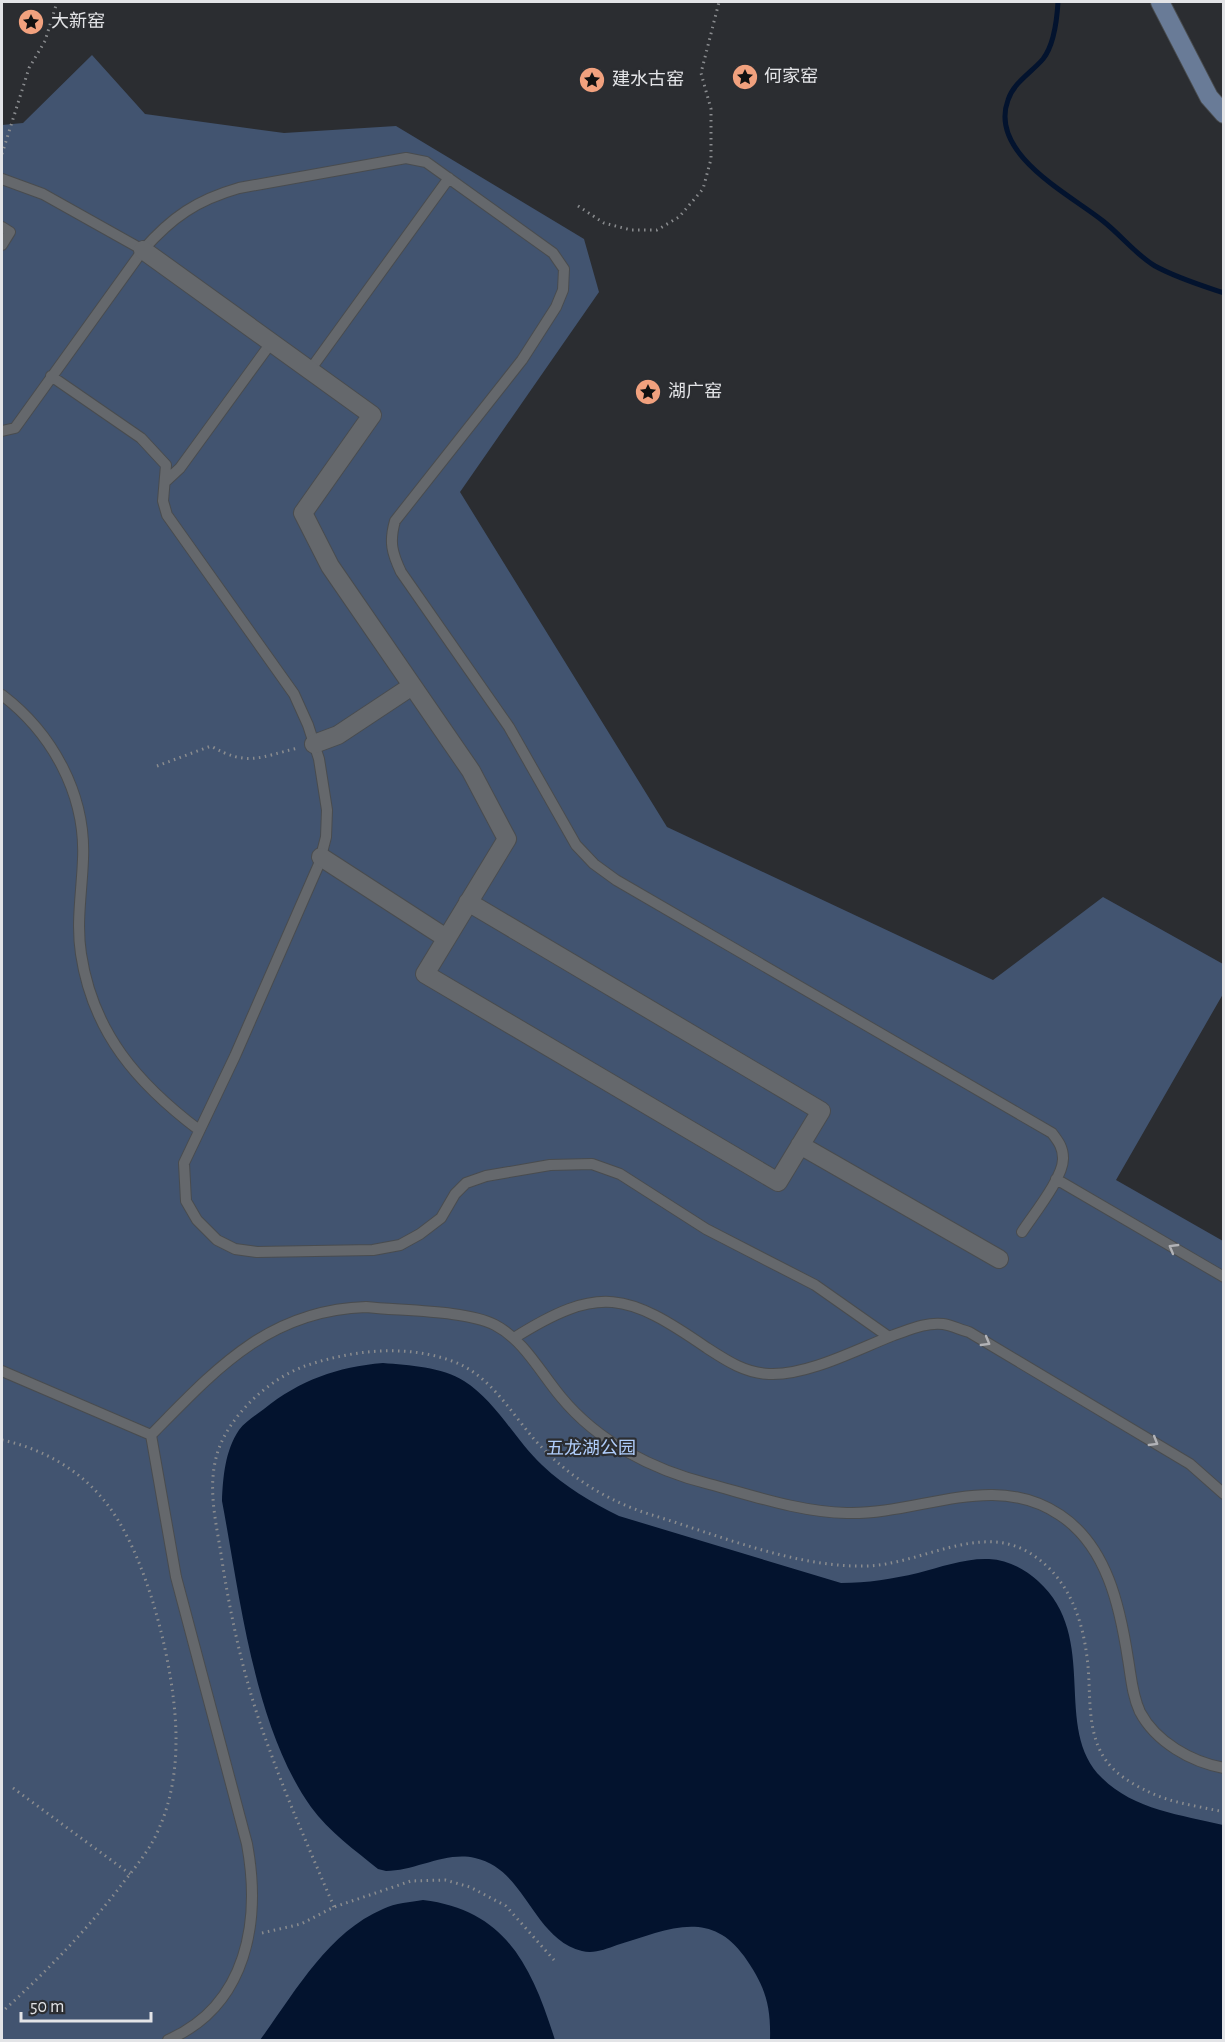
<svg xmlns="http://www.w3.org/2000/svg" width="1225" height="2042" font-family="'Alegreya Sans','Noto Sans SC',sans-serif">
  <rect width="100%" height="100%" fill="#2b2d31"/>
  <path fill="#425470" d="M92 55 145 114 284 133 396 126 584 239 599 292 460 492 667 827 993 980 1103 897 1223 964V994L1116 1180 1223 1241 1224 2040H2V125L23 123Z"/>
  <path fill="#03132e" d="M383 1363C409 1365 442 1367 464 1381 496 1401 515 1440 542 1465 565 1487 591 1502 619 1516L841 1583C868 1583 892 1579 918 1573 941 1567 965 1558 989 1559 1008 1560 1025 1569 1038 1581 1101 1638 1051 1728 1102 1778 1134 1810 1182 1815 1223 1825V2040H770C771 2004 765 1986 744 1956 709 1907 664 1931 617 1945 606 1949 594 1954 582 1951 532 1938 526 1869 475 1858 446 1851 415 1871 386 1871L378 1869C355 1850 329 1832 311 1807 254 1727 240 1596 222 1501 223 1477 225 1451 239 1430 245 1422 256 1415 264 1409 300 1380 337 1367 383 1363Z
    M423 1900C507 1910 532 1968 555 2040H260C294 1994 327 1933 383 1909 395 1903 411 1902 423 1900Z"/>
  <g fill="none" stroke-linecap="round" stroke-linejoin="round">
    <path stroke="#03132e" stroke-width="5" d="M1058 2C1057 19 1054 45 1043 59 1032 72 1014 82 1008 100 988 154 1071 195 1103 221 1122 236 1135 254 1155 266 1177 278 1200 285 1224 293"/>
    <g stroke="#494c4f" stroke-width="12">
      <path id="lane" d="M2 179 43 194 143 250
        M2 227 10 232 2 245
        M310 370 449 178
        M51 376 141 438 166 465 163 501 167 515 294 694 308 725 319 759 327 810 326 837 319 864 235 1056 184 1163 186 1201 197 1220 217 1240 235 1249 257 1252 373 1250 400 1245 420 1234 441 1218 455 1194 466 1183 486 1176 550 1165 592 1164 620 1174 706 1229 815 1285 889 1337
        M2 431 15 428 143 250C172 217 197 200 239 188L406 158 426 162 553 253 564 269 563 290 556 307 522 360 395 521C389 542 392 553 401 572L509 727 576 845 594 864 616 880 1052 1133C1058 1141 1063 1147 1063 1158 1064 1177 1033 1215 1022 1232
        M166 481 180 468 271 343
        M2 695C52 733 86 794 83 859 82 891 76 922 81 954 93 1033 138 1084 199 1130
        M1056 1179 1224 1277
        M514 1338C600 1284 627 1293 707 1348 727 1361 745 1373 769 1374 807 1376 858 1349 894 1335 909 1330 926 1322 943 1324 951 1325 961 1330 969 1332L1190 1464 1224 1494
        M2 1371 151 1435
        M151 1435C215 1370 268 1310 366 1307 400 1311 466 1310 495 1325 524 1340 540 1372 561 1397 598 1442 653 1470 709 1484 754 1496 800 1512 847 1513 920 1515 993 1470 1060 1515 1107 1546 1120 1607 1128 1659 1131 1676 1132 1695 1140 1712 1156 1742 1191 1762 1224 1768
        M151 1435 176 1577 247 1844C261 1920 248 2005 168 2040"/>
    </g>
    <g stroke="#494c4f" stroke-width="20">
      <path id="street" d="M143 250 372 415 303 513 330 566 471 771 507 839 425 974 778 1182 821 1111 468 902
        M314 744 338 735 412 686
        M321 857 446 938
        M800 1145 999 1259"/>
    </g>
    <g stroke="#494c4f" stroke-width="20">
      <path id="secondary" d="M1160 2 1209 97 1224 114"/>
    </g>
    <path stroke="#8a8c8f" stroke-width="3" stroke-dasharray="1.5 4.5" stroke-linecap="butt" d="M2 154 29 68 45 41 57 2
      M578 206 604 223 631 230H657L679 217 703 189 711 159V109L701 73 719 2
      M157 766 211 746C247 767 260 757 298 748
      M2 1440C40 1448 77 1468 102 1498 147 1549 177 1674 176 1742 176 1770 171 1801 160 1826 152 1847 137 1865 123 1883 87 1930 46 1972 2 2012
      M13 1788 130 1874
      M334 1907C312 1855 289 1804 270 1751 246 1688 231 1621 221 1554 216 1522 208 1490 216 1458 225 1419 268 1379 305 1366 352 1350 405 1344 452 1361 489 1374 510 1411 534 1439 566 1475 606 1501 652 1515 718 1535 797 1568 866 1566 919 1565 979 1523 1028 1552 1074 1579 1087 1632 1089 1682 1090 1708 1090 1737 1105 1759 1114 1773 1132 1784 1147 1791 1170 1803 1198 1806 1224 1812
      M262 1933 301 1924 334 1907 411 1881 445 1880 470 1887 506 1906 554 1960"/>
    <use href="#lane" stroke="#65686c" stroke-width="10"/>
    <use href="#street" stroke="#65686c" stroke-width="18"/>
    <use href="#secondary" stroke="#697b97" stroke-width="18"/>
  </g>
  <defs><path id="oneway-chevron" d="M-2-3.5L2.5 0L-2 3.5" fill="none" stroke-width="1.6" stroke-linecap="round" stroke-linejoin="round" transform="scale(1.5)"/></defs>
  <g stroke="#b1b2b6">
    <use href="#oneway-chevron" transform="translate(1173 1248) rotate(-150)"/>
    <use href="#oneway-chevron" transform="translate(986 1342) rotate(30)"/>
    <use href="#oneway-chevron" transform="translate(1154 1442) rotate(31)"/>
  </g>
  <defs>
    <g id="sight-disc" transform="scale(1.35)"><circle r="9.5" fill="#f1a17e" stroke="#2b2d31"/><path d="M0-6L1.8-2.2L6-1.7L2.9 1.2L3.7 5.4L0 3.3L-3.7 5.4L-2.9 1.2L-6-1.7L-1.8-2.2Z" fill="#111"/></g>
  </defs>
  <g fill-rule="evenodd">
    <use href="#sight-disc" x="31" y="22"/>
    <use href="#sight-disc" x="745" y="77"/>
    <use href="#sight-disc" x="592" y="80"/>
    <use href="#sight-disc" x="648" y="392"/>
  </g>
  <g text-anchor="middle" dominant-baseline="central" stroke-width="4.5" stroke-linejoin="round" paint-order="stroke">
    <g font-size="18" fill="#e3e4e7" stroke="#2b2d31" text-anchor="start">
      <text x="51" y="22">大新窑</text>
      <text x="764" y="77">何家窑</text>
      <text x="612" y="80">建水古窑</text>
      <text x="668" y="392">湖广窑</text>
    </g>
    <g font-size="18" fill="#b0cdfb" stroke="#2b2d31">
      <text x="591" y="1449">五龙湖公园</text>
    </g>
  </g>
  <rect width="1225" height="2042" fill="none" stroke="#e3e4e7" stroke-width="6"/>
  <path d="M21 2012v9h130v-9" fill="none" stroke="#e3e4e7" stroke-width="3"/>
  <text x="30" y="2012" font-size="18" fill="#e3e4e7" stroke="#2b2d31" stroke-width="4.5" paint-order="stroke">50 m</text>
</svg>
